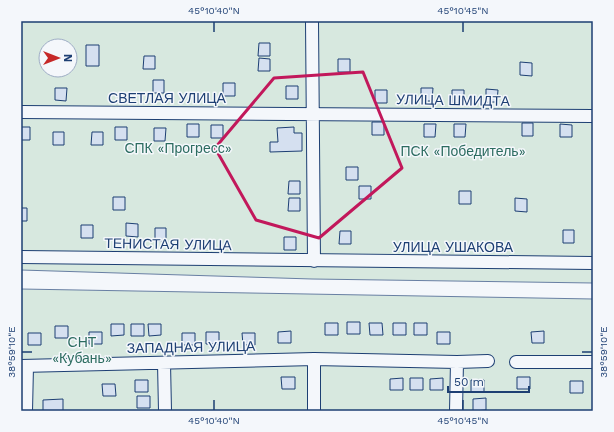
<svg xmlns="http://www.w3.org/2000/svg" width="614" height="432" font-family="'Work Sans',sans-serif">
  <rect width="100%" height="100%" fill="#f4f7fb"/>
  <path fill="#d7e8df" stroke="#687fa3" fill-rule="evenodd" d="M21 21H593V283L312 279 21 270ZM46 46H70V70H46Z
    M21 289 593 299V411H21Z"/>
  <path fill="#d5e0f0" stroke="#1d3f73" d="M259 43H270V56H258Z
    M86 45H99V66H86Z
    M144 56H155V69H143Z
    M259 58 270 59V71H258Z
    M338 59H350V72H338Z
    M520 62 532 63V76L520 75Z
    M153 80H164V93H153Z
    M223 83H235V96H223Z
    M286 86H298V99H286Z
    M55 88H67L66 101 55 100Z
    M421 88H433L432 101H421Z
    M486 89 498 90 497 102H486Z
    M375 90H387V103H375Z
    M452 90H464V103H452Z
    M372 122H384V135H372Z
    M522 123H533V136H522Z
    M187 124H199V137H187Z
    M424 124H436L435 137H424Z
    M454 124H466L465 137H454Z
    M560 124 572 125V137H560Z
    M211 125H223V138H211Z
    M21 127H30V140H21Z
    M115 127H127V140H115Z
    M294 127V133H302V151L270 152V142H278L277 128Z
    M154 128H166L165 141H154Z
    M53 132H64V145H53Z
    M92 132H103V145H91Z
    M346 167H358V180H346Z
    M289 181H300V194H288Z
    M359 186H371V199H359Z
    M459 191H471V204H459Z
    M113 197H125V210H113Z
    M289 198H300V211H288Z
    M515 198 527 199V212L515 211Z
    M21 208H27V221H21Z
    M126 223 138 224V237L126 236Z
    M81 225H93V238H81Z
    M155 228H166V241H155Z
    M563 230H574V243H563Z
    M340 231H351V244H339Z
    M284 237H296V250H284Z
    M347 322H360V334H347Z
    M325 323H338V335H325Z
    M369 323H382L383 335H370Z
    M393 323H406V335H393Z
    M414 323H427V335H414Z
    M111 324H124V335L111 336Z
    M131 324H144V336H131Z
    M148 324H161V335L149 336Z
    M55 326H68V338H55Z
    M291 331V343H278V332Z
    M544 331V343H532L531 332Z
    M89 332H102V344H89Z
    M206 332H219V344H206Z
    M437 332H450V344H437Z
    M28 333H41V345H28Z
    M182 333H195V345H182Z
    M242 333H255V345H243Z
    M281 377H295V389H282Z
    M517 377H530V389H517Z
    M403 378V390H390V379Z
    M410 378H423V390H410Z
    M443 378V390H430V379Z
    M135 380H148V392H135Z
    M471 380H484V392H471Z
    M570 381H583V393H570Z
    M102 384H115L116 396H103Z
    M137 396H150V408H137Z
    M486 398V410L473 411V399Z
    M63 399V411H43V400Z"/>
  <g fill="none" stroke-linecap="round" stroke-linejoin="round">
    <g stroke="#1d3f73" stroke-width="14">
      <path id="minor" d="M312 21 314 261
        M21 112 593 116
        M21 257 593 263
        M516 362H593
        M164 363 165 411
        M21 366 314 359 457 362 488 361
        M26 411 27 366
        M314 411V359
        M456 411 457 362"/>
    </g>
    <use href="#minor" stroke="#f4f7fb" stroke-width="12"/>
  </g>
  <path fill="none" stroke="#c2185b" stroke-width="3" stroke-linejoin="round" d="M363 72 402 168 319 238 256 220 215 148 274 78Z"/>
  <path fill="none" stroke="#1d3f73" stroke-width="1.5" d="M214 22V32M463 22V32M22 352H32M582 352H592M214 400V410M463 400V410"/>
  <g text-anchor="middle" dominant-baseline="central" stroke-width="3" stroke-linejoin="round" paint-order="stroke">
    <g font-size="14" fill="#1d3f73" stroke="#f4f7fb">
      <text x="167" y="98">СВЕТЛАЯ УЛИЦА</text>
      <text transform="translate(453 100) rotate(1)">УЛИЦА ШМИДТА</text>
      <text transform="translate(168 244) rotate(1)">ТЕНИСТАЯ УЛИЦА</text>
      <text x="453" y="247">УЛИЦА УШАКОВА</text>
      <text transform="translate(191 347) rotate(-1)">ЗАПАДНАЯ УЛИЦА</text>
    </g>
    <g font-size="14" fill="#2c6c60" stroke="#f4f7fb">
      <text x="178" y="148">СПК «Прогресс»</text>
      <text x="463" y="151">ПСК «Победитель»</text>
      <text x="82" y="342">СНТ<tspan x="82" dy="16">«Кубань»</tspan></text>
    </g>
  </g>
  <rect width="614" height="432" fill="none" stroke="#f4f7fb" stroke-width="44"/>
  <g transform="translate(58 58) rotate(90)"><circle r="19" fill="#f4f7fb" stroke="#9eadc5"/>
  <path d="M0-3L7 15L0 10L-7 15Z" fill="#c62828"/>
  <text y="-6" font-size="11" font-weight="bold" text-anchor="middle" fill="#1d3f73">N</text>
  </g>
  <path d="M448 386v6h81v-6" fill="none" stroke="#1d3f73" stroke-width="2"/>
  <text x="454" y="386" font-size="12" fill="#1d3f73" stroke="#f4f7fb" stroke-width="3" paint-order="stroke">50 m</text>
  <rect x="22" y="22" width="570" height="388" fill="none" stroke="#1d3f73" stroke-width="1.5"/>
  <g font-size="10" text-anchor="middle" fill="#1d3f73">
    <text x="214" y="14">45°10'40"N</text>
    <text x="463" y="14">45°10'45"N</text>
    <text transform="translate(603 352) rotate(-90)" y="4">38°59'10"E</text>
    <text transform="translate(11 352) rotate(-90)" y="4">38°59'10"E</text>
    <text x="214" y="424">45°10'40"N</text>
    <text x="463" y="424">45°10'45"N</text>
  </g>
</svg>
